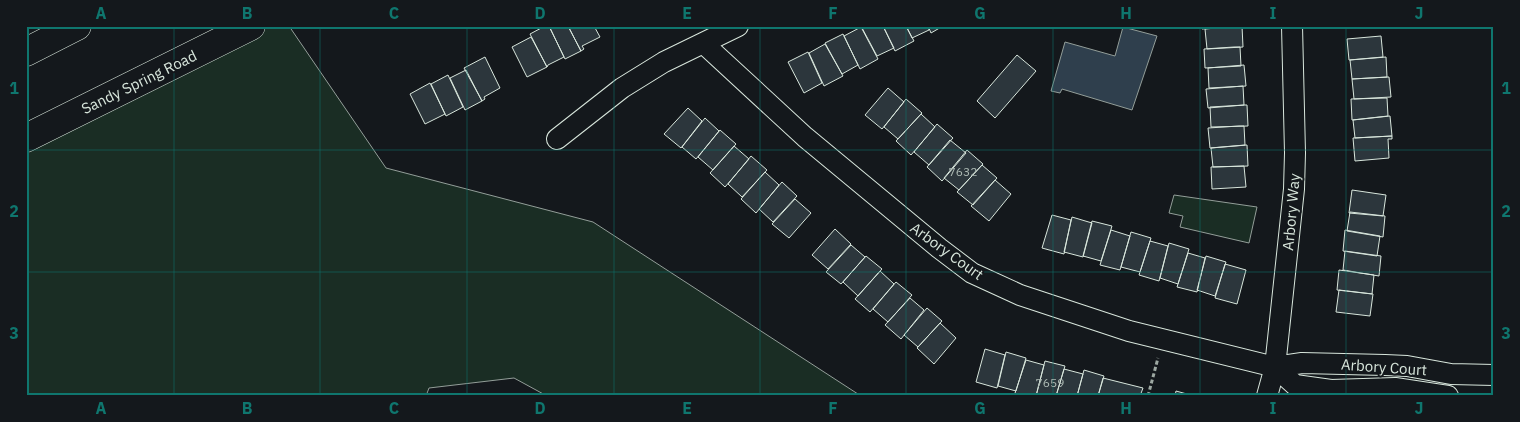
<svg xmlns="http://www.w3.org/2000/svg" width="1520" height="422" font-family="'IBM Plex Sans',sans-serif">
  <rect width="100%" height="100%" fill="#14181c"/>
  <path fill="#1a2d24" stroke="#939e99" d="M251 26H289L386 168 593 222 861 396H547L514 378 429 388 426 396H26V138Z
    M1174 195 1257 207 1249 243 1180 227 1183 216 1169 213Z"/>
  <path fill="#2f3f4d" stroke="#939e99" d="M1123 27 1157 36 1132 110 1062 89 1060 93 1051 91 1065 42 1115 56Z"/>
  <path fill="#2c363c" stroke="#d8e6dc" d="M545 26H549L564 57 548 65 547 67 530 34Z
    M549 26H568L581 51 565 59Z
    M568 26H594L600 37 582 46 584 49 581 51Z
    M861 26H883L894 48 877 56Z
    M883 26H906L914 41 895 51Z
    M906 26H928L929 30 912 38Z
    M928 26H943L931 33Z
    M1202 26H1239L1202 29Z
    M1239 26H1242L1243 47 1207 49 1205 29Z
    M861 27 878 59 860 69 844 36Z
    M843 34 858 65 842 74 825 43Z
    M1381 36 1383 57 1349 60 1347 39Z
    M531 37 547 67 527 77 512 47Z
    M825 44 843 76 824 86 809 53Z
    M1234 47H1240L1241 66 1205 68 1204 49Z
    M808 52 822 83 804 93 788 62Z
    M1017 55 1036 71 995 118 977 101Z
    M485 57 500 88 484 97 485 99 482 101 464 68Z
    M1386 57 1387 77 1352 79 1350 60Z
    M1244 65 1246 86 1209 88 1208 68Z
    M466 70 482 101 465 110 450 78Z
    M448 75 463 107 446 116 431 84Z
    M1389 77 1391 97 1354 99 1352 79Z
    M430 83 445 114 425 124 410 94Z
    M1243 86 1244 105 1208 108 1206 89Z
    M888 88 904 102 882 129 865 115Z
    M1387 98 1388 116 1352 120 1351 99Z
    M906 99 922 113 898 139 884 127Z
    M1245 105H1247L1248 126 1211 127 1210 107Z
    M688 108 702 121 681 148 664 134Z
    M921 114 935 127 911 155 896 141Z
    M1390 116 1392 136 1355 138 1353 120Z
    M705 118 719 131 696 159 682 147Z
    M937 124 953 138 929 165 914 152Z
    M1239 126H1244L1245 145 1210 148 1208 128Z
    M720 130 736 144 713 170 698 157Z
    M1392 136V139H1388L1389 158 1355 161 1353 138Z
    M950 140 966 153 942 181 927 167Z
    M1247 145 1248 166 1213 167 1211 148Z
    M734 146 749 159 725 187 710 173Z
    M967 150 983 164 959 190 944 178Z
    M751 156 767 170 742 197 728 184Z
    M982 165 997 178 973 205 957 192Z
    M1244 166 1246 187 1212 189 1211 167Z
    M765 172 779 185 756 213 741 199Z
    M995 180 1011 194 989 221 971 206Z
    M782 182 797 196 773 222 759 209Z
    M1352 190 1386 195 1383 216 1349 213Z
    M795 199 811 213 789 238 772 224Z
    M1350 212 1385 216 1383 237 1347 231Z
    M1052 215 1071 220 1064 254 1042 248Z
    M1072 217 1092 223 1083 257 1064 252Z
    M1092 221 1112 226 1101 261 1083 256Z
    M835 229 851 244 828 269 812 255Z
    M1111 230 1130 236 1120 270 1100 265Z
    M1345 230 1380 236 1377 256 1343 251Z
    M1131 232 1151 238 1140 272 1121 267Z
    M1150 241 1168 246 1159 281 1139 275Z
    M1169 243 1189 249 1178 284 1160 278Z
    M851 245 865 257 841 284 826 272Z
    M1345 251 1381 256 1379 276 1343 270Z
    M1188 253 1205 258 1197 292 1177 287Z
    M866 256 882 269 858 296 843 282Z
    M1206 256 1226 262 1215 296 1197 290Z
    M1225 264 1246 270 1237 304 1215 298Z
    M1339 270 1374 275 1372 294 1337 290Z
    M880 271 894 284 870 312 855 299Z
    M896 282 912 295 888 322 873 309Z
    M1339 290 1373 294 1370 316 1336 312Z
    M910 298 924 310 901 339 885 325Z
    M927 308 942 321 918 347 904 335Z
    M940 323 956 338 934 364 917 348Z
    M985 349 1005 355 997 388 976 382Z
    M1006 352 1026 358 1016 391 998 386Z
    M1026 360 1044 365 1036 396H1023L1015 393Z
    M1045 361 1065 366 1056 396H1036Z
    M1064 369 1083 374 1077 396H1056Z
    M1084 370 1104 376 1098 396H1077Z
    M1103 378 1143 388 1140 396H1098Z
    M1176 391 1194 396H1175Z"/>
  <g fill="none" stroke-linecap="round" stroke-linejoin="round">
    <g stroke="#d8e6dc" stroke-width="22">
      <path id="minor" d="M703 43 805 137 939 248 972 273 1020 295 1129 331 1275 367
        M557 139 622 88 664 62 738 26
        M1267 396 1275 367 1294 189 1295 153 1292 26
        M1448 396 1395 388 1331 390 1295 385 1275 367 1302 363 1385 365 1407 366 1451 374 1494 375"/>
    </g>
    <g stroke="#d8e6dc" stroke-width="29">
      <path id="primary" d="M26 52 77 26
        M26 138 251 26"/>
    </g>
    <path stroke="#9da8a2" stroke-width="3" stroke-dasharray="4 2.5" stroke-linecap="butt" d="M1148 396 1158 358"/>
    <use href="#minor" stroke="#14181c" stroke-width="20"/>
    <use href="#primary" stroke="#14181c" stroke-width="28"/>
  </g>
  <path fill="none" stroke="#0f766e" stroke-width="1" stroke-opacity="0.55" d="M174 26V396M320 26V396M467 26V396M614 26V396M760 26V396M906 26V396M1053 26V396M1200 26V396M1346 26V396M26 150H1494M26 272H1494"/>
  <g text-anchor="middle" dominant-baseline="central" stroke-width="4" stroke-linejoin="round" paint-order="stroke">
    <g font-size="12" fill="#adbab4">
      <text x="963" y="171">7632</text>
      <text x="1050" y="382">7659</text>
    </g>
    <g font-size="15" fill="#d8e6dc" stroke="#14181c">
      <text transform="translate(139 82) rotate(-26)">Sandy Spring Road</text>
      <text transform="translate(1291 212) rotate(-85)">Arbory Way</text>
      <text transform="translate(947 251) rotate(36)">Arbory Court</text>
      <text transform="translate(1384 367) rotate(4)">Arbory Court</text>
    </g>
  </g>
  <rect width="1520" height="422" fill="none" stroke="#14181c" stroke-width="55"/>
  <rect x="28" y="28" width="1464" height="366" fill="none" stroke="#0f766e" stroke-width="2"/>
  <g font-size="16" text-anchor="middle" font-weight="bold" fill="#0f766e">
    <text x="101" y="19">A</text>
    <text x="247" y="19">B</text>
    <text x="394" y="19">C</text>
    <text x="540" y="19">D</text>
    <text x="687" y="19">E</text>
    <text x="833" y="19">F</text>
    <text x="980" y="19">G</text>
    <text x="1126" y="19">H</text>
    <text x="1273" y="19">I</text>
    <text x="1419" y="19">J</text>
    <text x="14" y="94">1</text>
    <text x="1506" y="94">1</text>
    <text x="14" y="217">2</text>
    <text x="1506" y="217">2</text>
    <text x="14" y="339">3</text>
    <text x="1506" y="339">3</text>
    <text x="101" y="414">A</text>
    <text x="247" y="414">B</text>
    <text x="394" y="414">C</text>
    <text x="540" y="414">D</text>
    <text x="687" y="414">E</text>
    <text x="833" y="414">F</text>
    <text x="980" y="414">G</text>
    <text x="1126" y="414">H</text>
    <text x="1273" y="414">I</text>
    <text x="1419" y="414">J</text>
  </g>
</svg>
